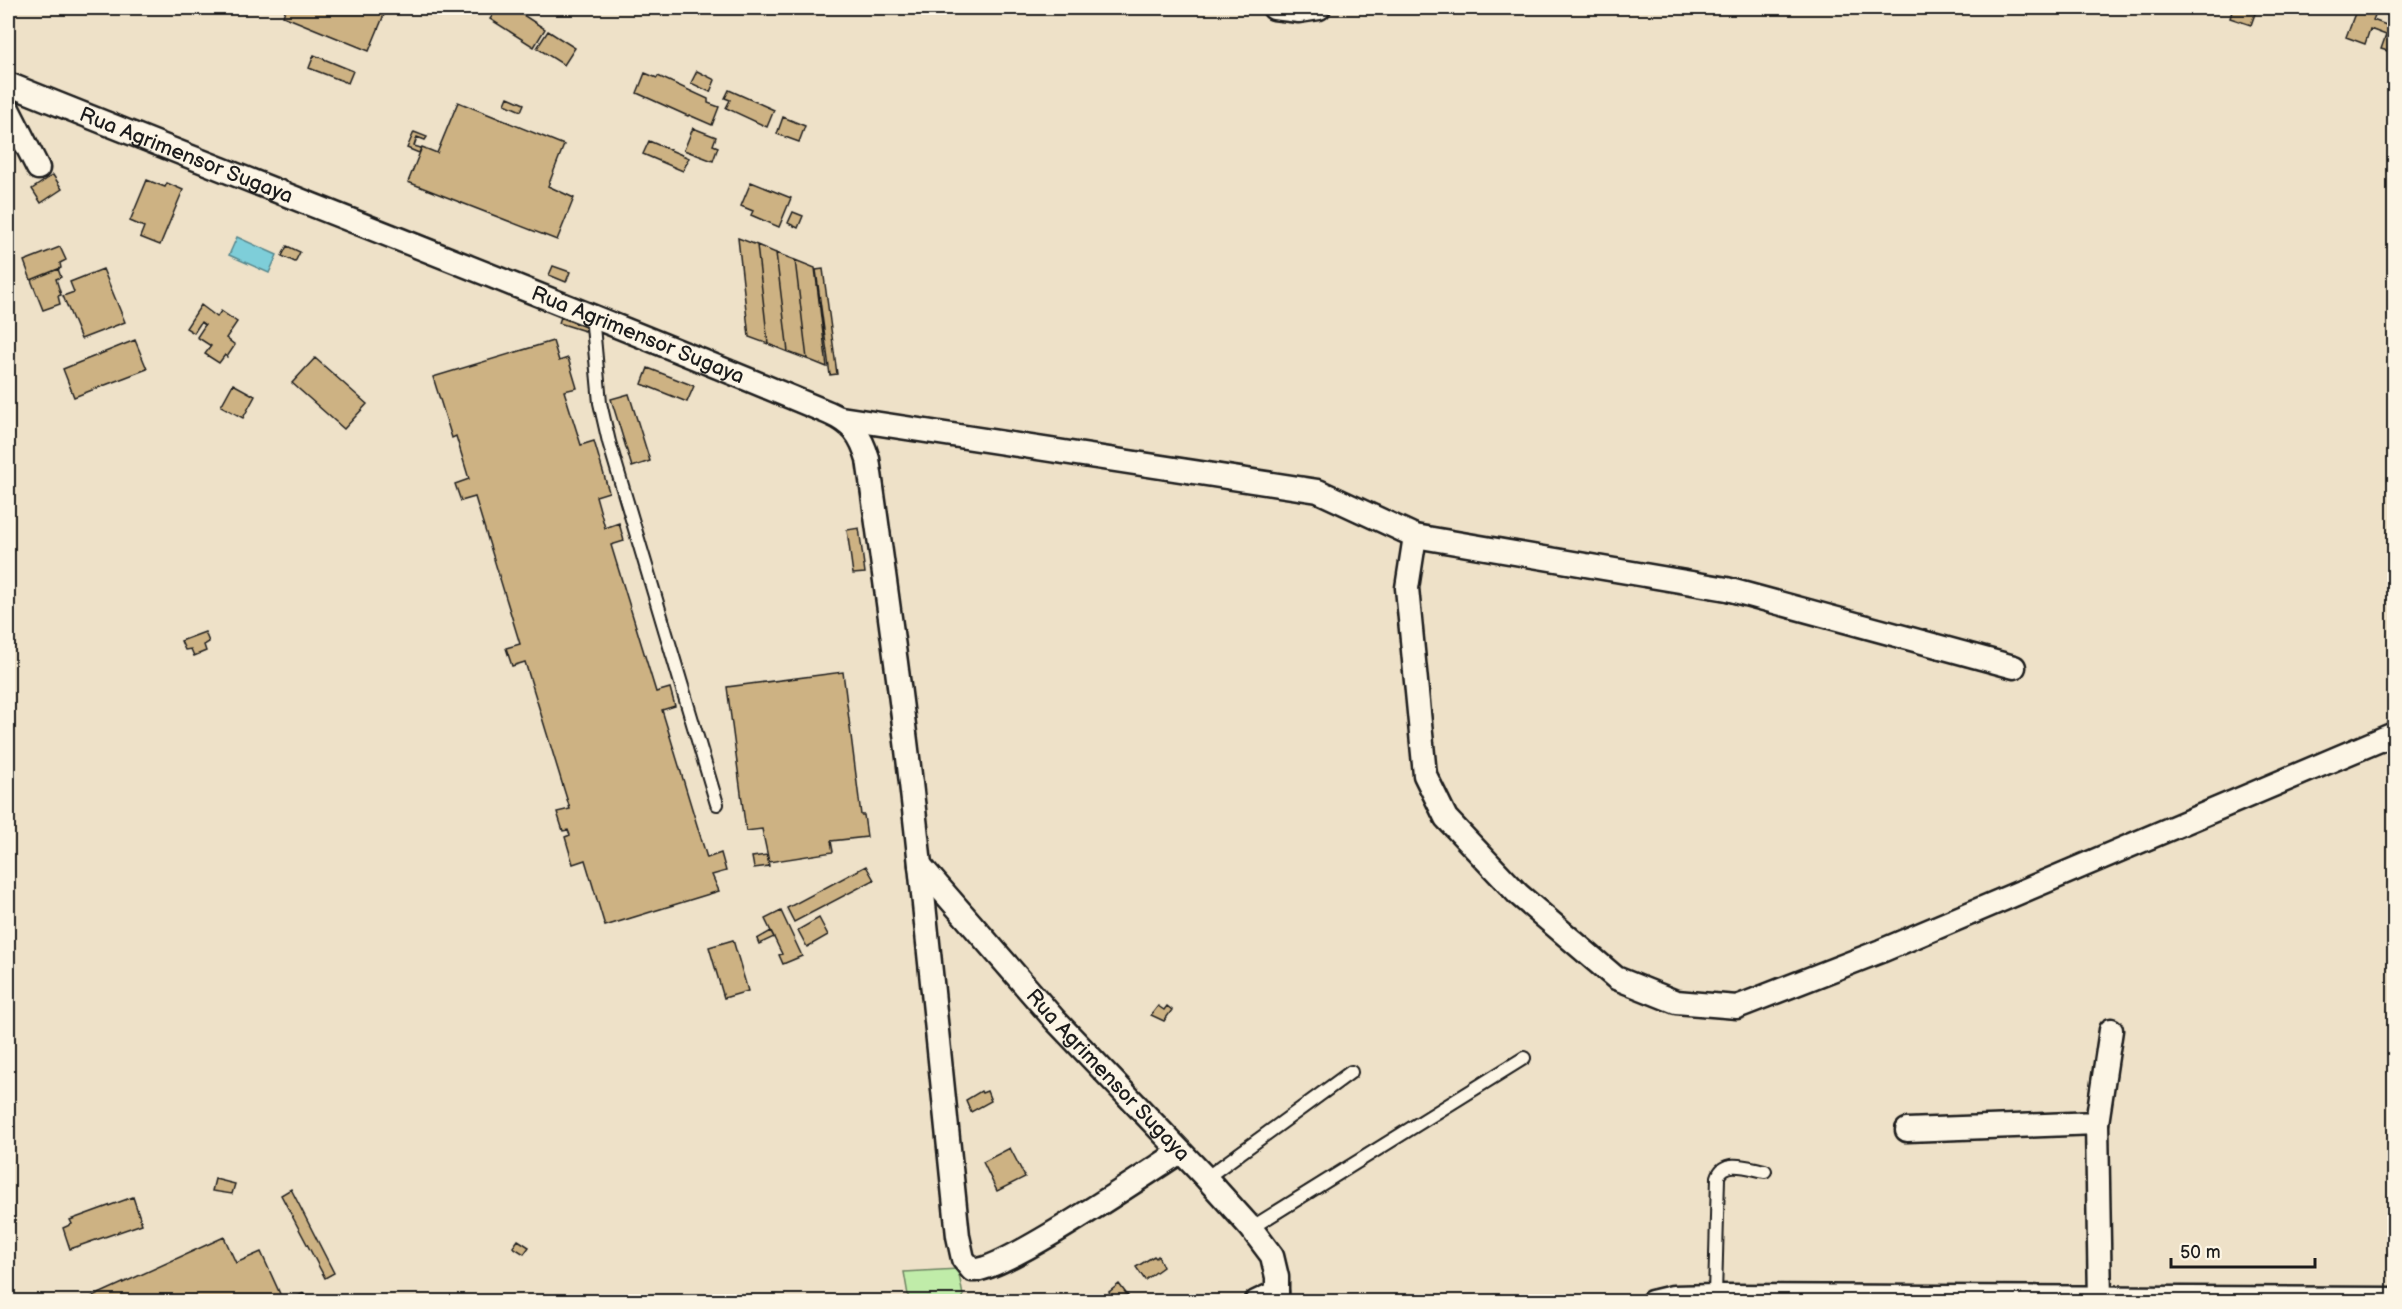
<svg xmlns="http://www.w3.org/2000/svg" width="2402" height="1309" font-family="'Balsamiq Sans',sans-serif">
  <rect width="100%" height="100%" fill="#eee1c8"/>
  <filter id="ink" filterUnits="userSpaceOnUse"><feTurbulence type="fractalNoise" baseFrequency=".0167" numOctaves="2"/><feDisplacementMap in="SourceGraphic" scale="12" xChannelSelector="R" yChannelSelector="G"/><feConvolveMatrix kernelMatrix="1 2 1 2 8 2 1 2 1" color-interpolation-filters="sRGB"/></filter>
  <g filter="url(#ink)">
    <path fill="#c0eca9" stroke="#6e8462" stroke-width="1.5" d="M958 1269 964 1301H909L904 1272Z"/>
    <path fill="#7eced9" stroke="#57878d" stroke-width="1.5" d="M237 237 277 255 269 273 229 255Z"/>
    <path fill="#cdb283" stroke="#1c1c1c" stroke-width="1.5" d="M286 8H379L386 10 369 51 283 16Z
      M501 8 506 11 508 8 517 11 545 29 534 47 490 19 495 12 498 13Z
      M2233 8H2257L2251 25 2230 18Z
      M2357 8H2378L2373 20 2389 26 2394 12V53L2381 49 2386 35 2370 29 2365 44 2346 37Z
      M548 31 575 48 564 65 537 48Z
      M314 55 353 71 348 83 309 68Z
      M697 71 715 80 710 92 691 83Z
      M645 73 657 78 658 76 708 99V103L719 107 712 125 689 115 688 116 637 93Z
      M729 90 774 110 767 127 726 108 730 100 725 98Z
      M508 97 524 104 521 111 505 104Z
      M458 102 564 145 548 186 574 198 557 240 408 182 422 147 437 153Z
      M783 117 805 126 799 142 777 134Z
      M693 128 716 137 713 145 718 147 713 161 684 150Z
      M414 132 427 137 425 140 417 137 414 146 421 148 419 153 407 148Z
      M649 141 689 158 683 171 643 154Z
      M53 175 62 189 41 203 32 189Z
      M147 180 165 187 167 183 183 190 160 245 140 237 144 227 130 221Z
      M751 182 791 198 779 227 751 215 753 211 741 206Z
      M793 212 803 216 798 228 788 223Z
      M738 238 757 245 768 344 749 337Z
      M757 245 776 253 788 352 768 344Z
      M287 246 300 252 295 262 282 256Z
      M60 247 66 260 60 263 61 268 31 280 24 261Z
      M776 253 795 260 807 359 788 352Z
      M795 260 815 268 827 367 807 359Z
      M553 266 570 272 566 282 549 275Z
      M58 269 61 277 56 279 61 295 58 296 60 304 43 310 31 280Z
      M103 269 125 322 81 339 63 296 74 292 70 282Z
      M823 269 837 374 830 375 816 270Z
      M201 305 217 317 221 311 237 322 226 338 235 345 227 357 225 355 219 363 205 354 211 346 197 337 205 325 201 322 194 333 186 328Z
      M561 317 584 326 586 328 585 331 559 323Z
      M135 340 147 369 74 397 63 369Z
      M553 341 559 361 568 358 577 388 564 391 581 445 594 441 609 492 596 496 605 528 619 523 624 541 611 545 656 692 670 688 675 706 662 710 707 858 721 853 726 871 712 875 719 891 605 926 585 860 573 864 565 837 570 835 568 830 563 831 557 812 570 809 525 662 512 666 506 648 520 644 475 497 461 501 455 484 469 479 456 436 452 438 433 377Z
      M315 358 367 404 344 429 292 383Z
      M648 368 694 386 687 402 642 384Z
      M233 384 255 396 243 418 221 406Z
      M629 394 650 461 632 467 611 399Z
      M859 528 865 573 853 574 847 530Z
      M205 632 209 642 204 645 206 651 194 656 191 649 185 650 181 641Z
      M843 672 861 815H864L867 837 831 841 833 852 769 862 762 829 746 831 727 687Z
      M767 855 769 866 754 868 752 857Z
      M866 866 874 880 794 922 787 908Z
      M781 911 802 956 783 964 779 955 782 954 765 919Z
      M819 918 828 935 807 947 798 930Z
      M771 931 774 937 759 944 757 939Z
      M733 940 748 991 724 998 709 947Z
      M1158 1006 1164 1010 1167 1006 1172 1010 1164 1021 1151 1015Z
      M981 1091 982 1093 987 1091 991 1101 971 1112 966 1100Z
      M1010 1148 1025 1177 997 1191 983 1162Z
      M215 1179 235 1184 232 1194 212 1191Z
      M291 1189 334 1273 325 1278 281 1195Z
      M133 1197 142 1224 70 1249 63 1228 72 1224 70 1220Z
      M224 1237 236 1263 261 1252 281 1296 292 1299 304 1293 307 1302H81Z
      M518 1240 529 1247 524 1254 513 1247Z
      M1154 1256 1156 1258 1158 1256 1163 1267 1145 1280 1136 1267Z
      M1119 1284 1128 1296 1121 1302H1116L1109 1292Z"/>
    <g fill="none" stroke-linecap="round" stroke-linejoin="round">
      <g stroke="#1c1c1c" stroke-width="16">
        <path id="service" d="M592 315 600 403 609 442 717 804
          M1206 1178 1351 1072
          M1251 1228 1524 1058
          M1715 1296 1718 1177C1724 1158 1749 1168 1765 1171"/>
      </g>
      <g stroke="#1c1c1c" stroke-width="27">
        <g id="minor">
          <path d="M1274 8 1299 11 1319 8"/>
          <path id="s1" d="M8 84C281 194 557 299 829 413 852 423 861 435 868 459 887 594 906 729 920 865 933 989 945 1113 958 1236L963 1259 972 1270C1001 1273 1147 1173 1180 1152"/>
          <path d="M8 109 38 168"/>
          <path d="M841 418 1318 491 1415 536 1727 589 2014 667"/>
          <path d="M1415 536 1407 588 1425 775 1446 818 1518 894 1616 978 1676 1002 1737 1007 1881 951 2394 734"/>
          <path id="s2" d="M920 865 1055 1020 1206 1178 1251 1228 1272 1256 1277 1277V1302"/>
          <path d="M2097 1123 2100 1302"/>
          <path d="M1907 1130 2097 1123 2111 1030"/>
          <path d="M1256 1302 1277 1292"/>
          <path d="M1652 1302 1673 1297 1715 1296 2394 1299"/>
        </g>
      </g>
      <use href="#service" stroke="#fcf5e5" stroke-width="12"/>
      <use href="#minor" stroke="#fcf5e5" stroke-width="22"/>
    </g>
  </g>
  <g text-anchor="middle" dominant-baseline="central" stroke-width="6" stroke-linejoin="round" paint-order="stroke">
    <g font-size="21" fill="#1c1c1c" stroke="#fcf5e5">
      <text stroke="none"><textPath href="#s1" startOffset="192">Rua Agrimensor Sugaya</textPath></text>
      <text stroke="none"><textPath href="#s1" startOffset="678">Rua Agrimensor Sugaya</textPath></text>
      <text stroke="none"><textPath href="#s2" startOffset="282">Rua Agrimensor Sugaya</textPath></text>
    </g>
  </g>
  <rect width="2402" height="1309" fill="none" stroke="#fcf5e5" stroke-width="30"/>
  <rect x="15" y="15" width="2372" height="1279" fill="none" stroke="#1c1c1c" stroke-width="2" filter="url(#ink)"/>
  <path d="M2171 1258v9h144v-9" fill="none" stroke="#1c1c1c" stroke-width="3"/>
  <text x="2180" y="1258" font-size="18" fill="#1c1c1c" stroke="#fcf5e5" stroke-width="4.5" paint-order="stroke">50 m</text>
</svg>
